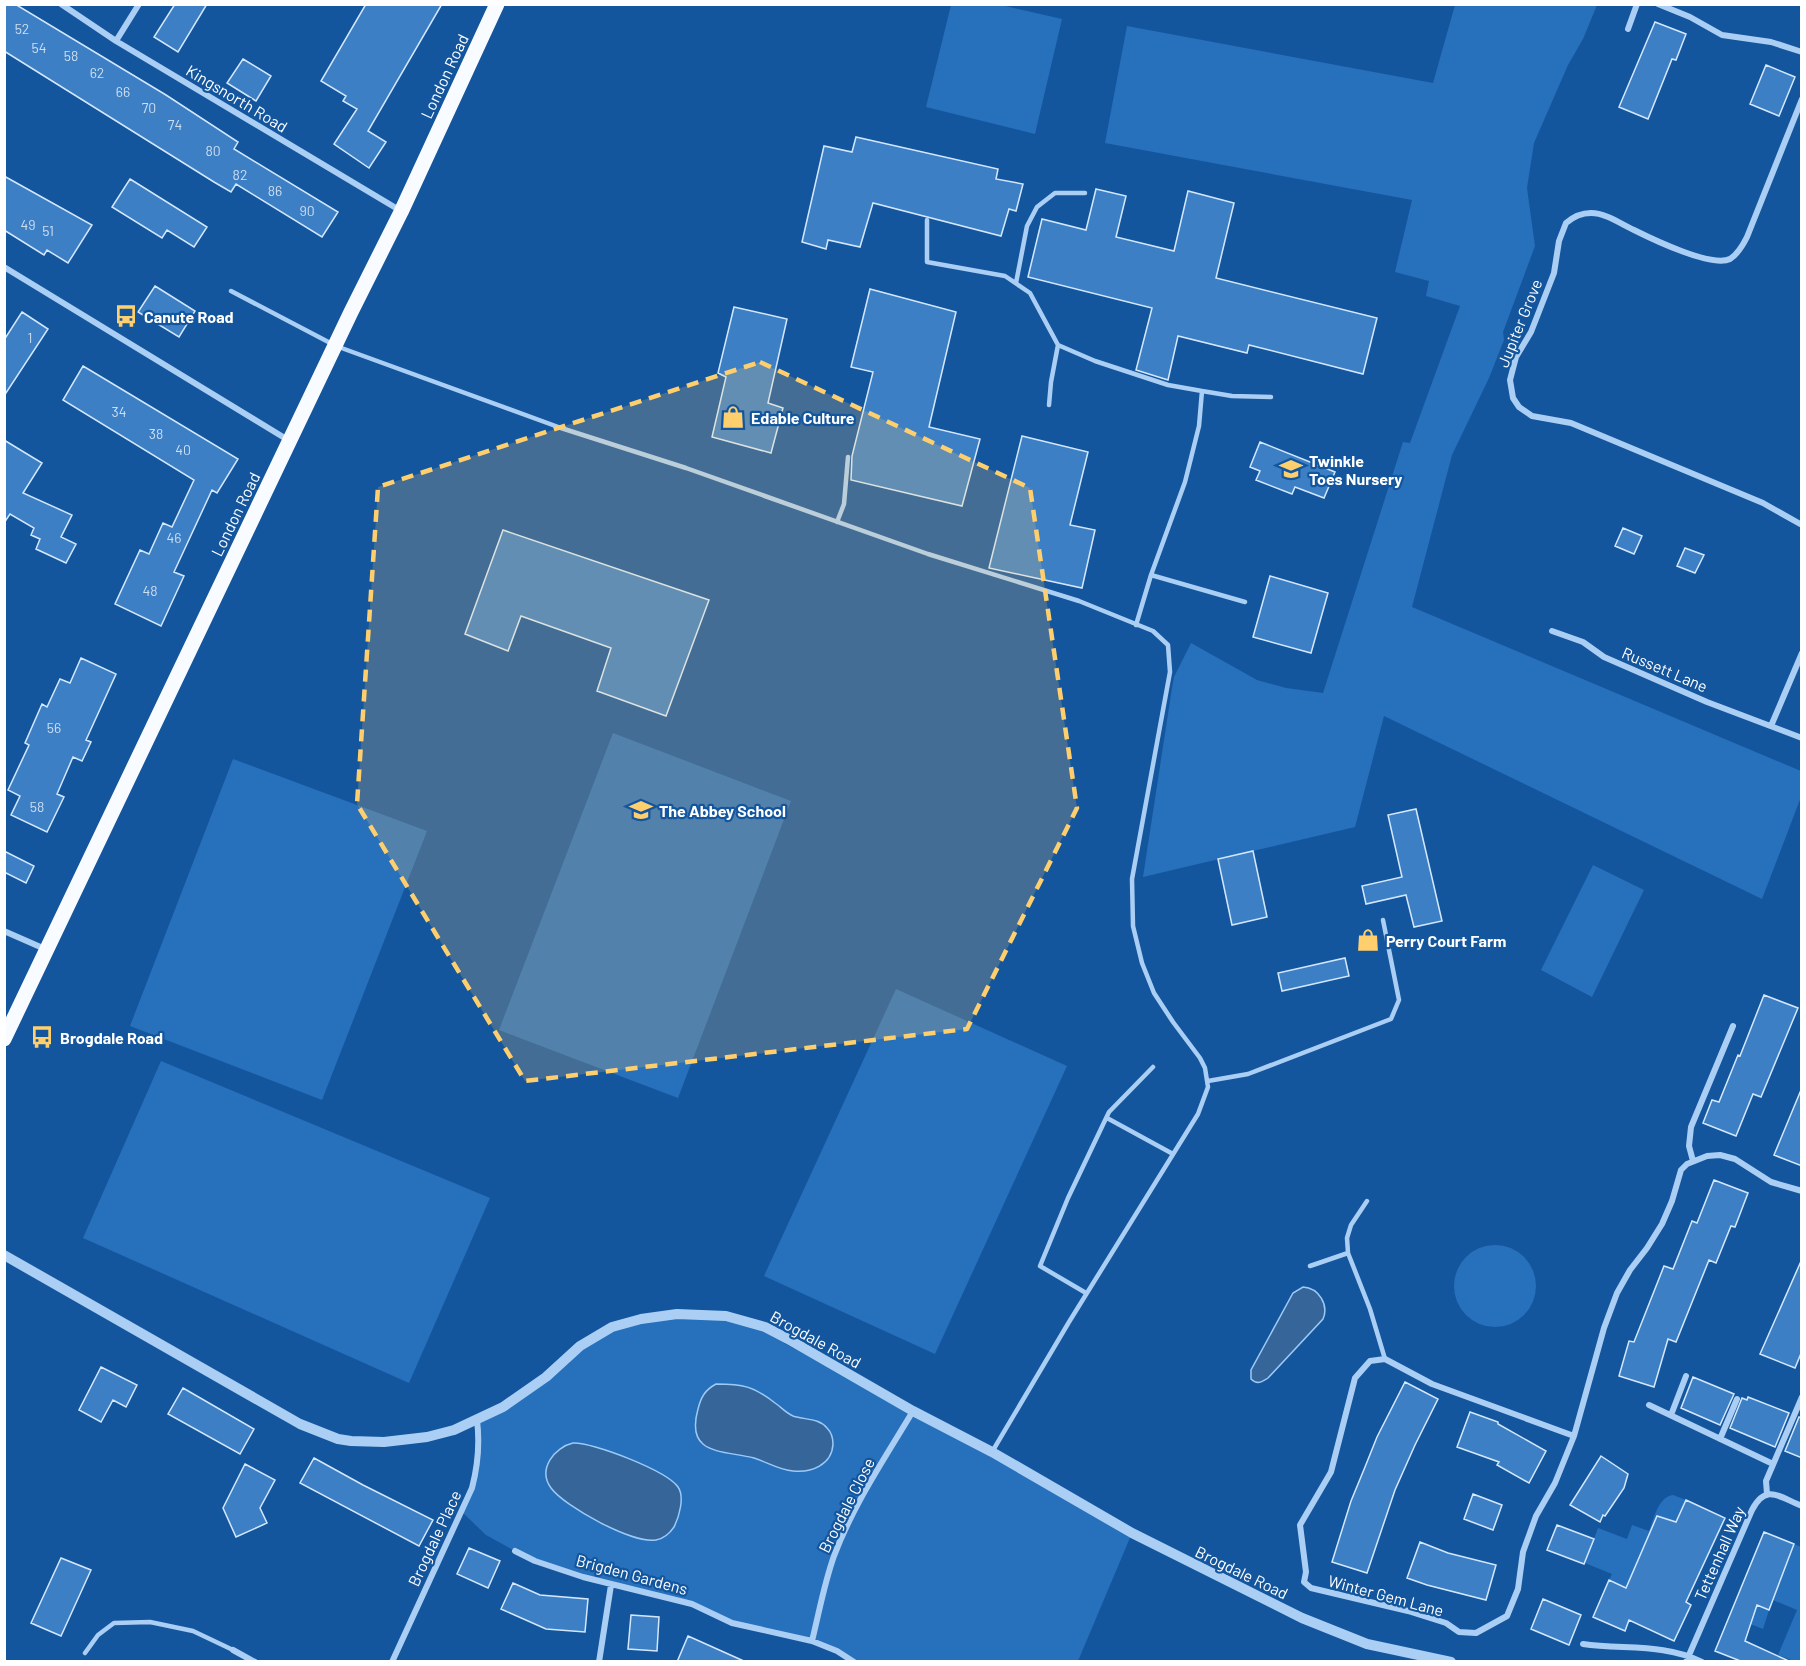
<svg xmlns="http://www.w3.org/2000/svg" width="1806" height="1666" font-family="Barlow,sans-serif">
  <rect width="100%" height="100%" fill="#14569e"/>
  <path fill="#2770bc" d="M951 5H1001L1062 19 1035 134 926 107Z
    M1455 5H1597L1583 39 1568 65 1534 143 1527 188 1535 246 1503 332 1504 340 1489 378 1452 455 1412 607 1801 771V797L1762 899 1384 716 1355 827 1143 877 1172 688 1174 677 1191 643 1257 680 1286 688 1323 693 1403 442 1410 443 1460 306 1426 296 1429 281 1395 272 1412 200 1105 143 1127 26 1433 83Z
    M613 733 791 801 678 1098 499 1030Z
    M233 759 427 831 322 1100 130 1026Z
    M1593 865 1644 890 1592 997 1541 970Z
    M896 989 1067 1066 935 1354 764 1276Z
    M161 1061 490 1198 409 1383 83 1238Z
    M1454 1286a41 41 0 1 1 82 0a41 41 0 1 1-82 0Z
    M656 1316 740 1319 1132 1533 1078 1661 854 1662 825 1646 740 1626 707 1611 611 1585 515 1551 486 1535 462 1512 475 1475 477 1420 597 1335Z
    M1673 1495 1686 1500 1678 1518 1694 1525 1629 1589 1609 1580 1612 1574 1585 1563 1598 1528 1627 1539 1632 1525 1649 1531C1654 1519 1658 1497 1673 1495Z
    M1794 1544 1801 1547V1661H1794L1778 1655 1797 1610 1773 1600Z
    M1738 1596 1769 1610 1763 1629 1730 1616Z"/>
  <path fill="#356599" stroke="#9dcaf7" stroke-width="1.5" d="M1303 1287C1319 1288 1329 1305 1323 1319L1268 1378C1262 1382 1257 1385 1251 1379V1370L1293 1293Z
    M716 1384C743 1384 753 1386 775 1403 781 1407 786 1413 793 1416 805 1420 819 1418 827 1428 831 1432 833 1438 833 1444 832 1465 811 1473 793 1471 779 1470 767 1462 754 1458 723 1450 685 1456 698 1409 701 1397 705 1390 716 1384Z
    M573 1443C593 1442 667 1471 678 1487 685 1497 679 1517 674 1527 670 1533 663 1539 656 1540 633 1544 565 1507 551 1488 537 1469 555 1447 573 1443Z"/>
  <path fill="#3d7fc5" stroke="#d4e8fd" stroke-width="1.5" d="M4 4H15L166 95 238 142 234 149 338 212 322 237 236 184 231 192 214 182 4 51Z
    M175 4H207L178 52 154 37Z
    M366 4H442L368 131 386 142 369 168 334 144 357 109 343 101 346 96 321 81Z
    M1655 22 1686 34 1676 60 1672 59 1648 119 1619 107Z
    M243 59 271 76 256 101 227 83Z
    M1766 65 1795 77 1779 116 1750 104Z
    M856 137 998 169 996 179 1023 184 1016 211 1009 209 1001 236 873 203 860 247 828 240 826 249 802 242 824 146 852 152Z
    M4 176 92 225 68 263 47 250 44 255 4 230Z
    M130 179 207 227 194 247 167 230 162 238 112 207Z
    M1096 189 1126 196 1116 237 1174 251 1188 191 1234 203 1216 278 1377 318 1363 374 1249 345 1247 353 1178 336 1168 380 1136 370 1152 308 1028 277 1042 219 1086 230Z
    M155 286 195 311 179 337 138 312Z
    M870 289 956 312 929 427 980 439 962 506 851 480 852 456 873 372 851 367Z
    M734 307 787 319 768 403 783 408 771 453 712 437 726 377 718 373Z
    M22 312 48 329 4 396V340Z
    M83 366 238 459 217 493 212 490 174 572 184 576 161 626 115 604 140 550 149 554 163 523 172 527 194 480 63 400Z
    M1022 436 1088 452 1070 525 1095 530 1082 588 989 568Z
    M4 440 42 463 23 493 72 515 61 537 76 544 66 563 36 549 40 539 31 535 34 528 10 514 4 523Z
    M1260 442 1335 472 1324 498 1295 487 1292 494 1256 480 1260 471 1250 467Z
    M1623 528 1642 536 1634 554 1615 546Z
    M503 530 709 600 666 716 597 691 611 648 521 616 508 651 465 634Z
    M1685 548 1704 555 1695 573 1677 566Z
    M1270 576 1328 593 1311 653 1253 637Z
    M81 658 116 674 86 740 91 742 82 761 73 757 57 794 64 797 47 832 11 815 20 796 8 790 29 745 25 743 42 704 47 707 60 679 70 683Z
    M1416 809 1442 921 1414 927 1406 895 1366 904 1362 886 1402 877 1388 815Z
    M4 851 34 866 26 883 4 872Z
    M1253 851 1267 917 1232 925 1218 859Z
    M1345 958 1349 976 1282 991 1278 973Z
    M1764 995 1798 1008 1761 1097 1753 1094 1736 1136 1703 1123 1712 1100 1719 1102 1738 1055 1740 1056Z
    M1801 1090H1802V1166L1774 1155Z
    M1714 1180 1748 1193 1735 1227 1731 1226 1716 1263 1709 1260 1676 1342 1668 1339 1654 1387 1619 1376 1629 1341 1634 1342 1664 1266 1673 1269 1692 1221 1697 1223Z
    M1802 1259V1351L1795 1368 1760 1354Z
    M101 1367 137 1385 126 1407 113 1400 101 1422 79 1410Z
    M1693 1377 1734 1394 1720 1425 1681 1408Z
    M1405 1382 1438 1399 1415 1445 1395 1490 1367 1573 1332 1562 1351 1501 1365 1467 1377 1437Z
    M183 1388 254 1429 240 1454 168 1414Z
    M1748 1397 1789 1413 1775 1447 1730 1428 1742 1398 1747 1400Z
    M1470 1412 1498 1422V1424L1546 1451 1529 1483 1497 1465 1499 1462 1457 1447Z
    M1799 1417 1802 1418V1458L1785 1451Z
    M1601 1456 1628 1474 1624 1488 1605 1516 1603 1515 1600 1522 1570 1505Z
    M314 1458 363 1485 433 1520 419 1546 300 1483Z
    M245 1464 275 1480 260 1508 267 1523 236 1537 223 1508Z
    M1473 1494 1502 1505 1493 1530 1464 1519Z
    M1686 1500 1725 1518 1686 1602 1691 1605 1674 1641 1629 1620 1625 1631 1593 1617 1609 1580 1626 1588 1657 1516 1676 1522Z
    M1557 1525 1594 1539 1584 1564 1547 1550Z
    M1764 1532 1794 1544 1769 1610 1757 1605 1745 1641 1791 1662H1743L1715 1651Z
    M1420 1542 1448 1553 1496 1565 1486 1600 1427 1585 1407 1578Z
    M469 1548 500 1561 488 1588 457 1574Z
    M61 1558 91 1570 61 1636 31 1623Z
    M513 1583 540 1595 588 1599 585 1632 546 1629 501 1609Z
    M1543 1599 1581 1615 1569 1645 1531 1629Z
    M631 1615 659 1617 657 1651 628 1649Z
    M688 1636 746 1662H677Z"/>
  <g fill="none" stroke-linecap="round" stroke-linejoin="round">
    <path stroke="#abcff4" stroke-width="4.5" d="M927 220V262L1005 276 1030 293 1058 345 1095 361 1168 385 1202 391 1199 426 1185 482 1151 575 1136 625
      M1016 283 1027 226 1037 207 1055 193H1085
      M231 291 336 346 561 428 686 468 928 554 1079 601 1153 631 1168 645 1170 672 1132 879 1133 926 1142 963 1154 993 1173 1022 1200 1058 1205 1068 1208 1087 1198 1114 1069 1322 992 1452
      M1202 391 1232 396 1271 397
      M1049 405 1051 382 1058 345
      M837 522 844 504 848 457
      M1151 575 1245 602
      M1208 1081 1248 1074 1391 1019 1399 1000 1383 920
      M1107 1118 1173 1154
      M1367 1201 1351 1225 1347 1238 1348 1253 1370 1309 1385 1359
      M1310 1266 1348 1253
      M1086 1293 1040 1266 1068 1198 1109 1112 1153 1067
      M85 1653 98 1635 114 1623 150 1622 193 1631 233 1650"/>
    <path stroke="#abcff4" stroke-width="6" d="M61 4 116 41 401 211
      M1658 4 1690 17 1722 35 1771 42 1802 52
      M1628 29 1637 4
      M116 41 139 4
      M1802 99 1747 237C1743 245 1738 254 1730 259 1712 268 1652 239 1634 230 1621 224 1606 213 1591 213 1581 213 1573 217 1566 223L1559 241 1554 273 1531 332 1516 357 1510 380 1513 398 1519 407 1532 416 1571 423 1763 503 1802 525
      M4 267 288 440
      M1552 631 1583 642 1604 657 1707 702 1802 738
      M1771 726 1802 653
      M4 931 45 949
      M1693 1161 1689 1146 1691 1127 1733 1026
      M1649 1405 1773 1464
      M1671 1415 1686 1376
      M1574 1436 1432 1384 1385 1359 1370 1361 1355 1378 1331 1472 1300 1525 1306 1572 1304 1582 1311 1588 1408 1611 1446 1623 1459 1632 1476 1633 1507 1616 1518 1589 1523 1552 1536 1516 1555 1483 1574 1436 1604 1328 1617 1293 1630 1270 1647 1248 1662 1224 1672 1201 1681 1170 1687 1164 1707 1156 1720 1155 1735 1159 1771 1182 1802 1191
      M1720 1439 1737 1399
      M1767 1494 1766 1481 1802 1397
      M515 1551 535 1561 583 1577 692 1604 732 1623 812 1641 837 1651 854 1662
      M812 1641C819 1613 824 1584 834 1556 853 1505 885 1458 913 1411
      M1583 1644C1623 1650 1664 1643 1702 1662
      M233 1650 255 1662
      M392 1662 472 1488C478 1465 480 1444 477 1420
      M599 1662 611 1585
      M1686 1662 1752 1510C1766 1483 1779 1497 1802 1506"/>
    <path stroke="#abcff4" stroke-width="10" d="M4 1255 300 1424 338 1439 351 1441 384 1442 427 1437 454 1430 503 1407 546 1377 580 1346 612 1327 641 1319 677 1314 726 1316 765 1327 788 1339 913 1411 992 1452 1132 1533 1302 1618 1367 1644 1451 1662"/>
    <path stroke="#f8fbff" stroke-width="15" d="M4 1039 351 312 401 212 497 4"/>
  </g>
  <path fill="#ffcf6e" fill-opacity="0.2" stroke="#ffcf6e" stroke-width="4.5" stroke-dasharray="12 8" stroke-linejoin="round" d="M760 362 1030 488 1077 808 967 1029 525 1081 357 804 378 487Z"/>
  <defs>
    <g id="bus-bare" transform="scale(1.8)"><path d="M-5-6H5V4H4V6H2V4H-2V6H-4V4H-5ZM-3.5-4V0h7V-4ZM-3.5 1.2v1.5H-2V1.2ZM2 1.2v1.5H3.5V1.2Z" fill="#ffcf6e" stroke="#14569e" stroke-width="2.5" paint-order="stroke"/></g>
    <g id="shop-bare" transform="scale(1.8)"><path d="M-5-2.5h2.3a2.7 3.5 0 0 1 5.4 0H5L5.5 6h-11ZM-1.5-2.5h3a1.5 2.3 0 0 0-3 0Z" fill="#ffcf6e" stroke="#14569e" stroke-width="2.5" paint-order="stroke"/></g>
    <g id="school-bare" transform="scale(1.8)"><path d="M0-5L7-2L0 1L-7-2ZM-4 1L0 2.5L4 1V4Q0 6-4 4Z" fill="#ffcf6e" stroke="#14569e" stroke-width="2.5" paint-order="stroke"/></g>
  </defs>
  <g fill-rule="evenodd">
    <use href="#bus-bare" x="126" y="316"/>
    <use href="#shop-bare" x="733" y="417"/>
    <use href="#school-bare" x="1291" y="469"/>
    <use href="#school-bare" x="641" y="810"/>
    <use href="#shop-bare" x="1368" y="940"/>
    <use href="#bus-bare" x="42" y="1037"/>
  </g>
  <g text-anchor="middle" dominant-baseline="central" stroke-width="4.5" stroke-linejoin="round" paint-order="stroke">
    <g font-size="14" fill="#cedff0">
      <text x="22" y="28">52</text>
      <text x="39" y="47">54</text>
      <text x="71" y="55">58</text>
      <text x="97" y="72">62</text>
      <text x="123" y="91">66</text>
      <text x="149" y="107">70</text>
      <text x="175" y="124">74</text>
      <text x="213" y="150">80</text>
      <text x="240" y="174">82</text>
      <text x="275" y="190">86</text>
      <text x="307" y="210">90</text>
      <text x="28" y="224">49</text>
      <text x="48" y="230">51</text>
      <text x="30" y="337">1</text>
      <text x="119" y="411">34</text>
      <text x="156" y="433">38</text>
      <text x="183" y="449">40</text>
      <text x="174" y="537">46</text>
      <text x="150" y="590">48</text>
      <text x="54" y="727">56</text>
      <text x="37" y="806">58</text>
    </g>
    <g font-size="16" fill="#fff" stroke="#14569e">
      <text transform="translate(444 76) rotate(-65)">London Road</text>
      <text transform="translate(237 98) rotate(31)">Kingsnorth Road</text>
      <text transform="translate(1519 323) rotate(-68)">Jupiter Grove</text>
      <text transform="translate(235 514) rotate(-64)">London Road</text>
      <text transform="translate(1665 669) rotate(23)">Russett Lane</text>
      <text transform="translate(816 1339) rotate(29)">Brogdale Road</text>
      <text transform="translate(846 1505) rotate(-63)">Brogdale Close</text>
      <text transform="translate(434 1538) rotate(-65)">Brogdale Place</text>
      <text transform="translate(1719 1553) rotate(-66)">Tettenhall Way</text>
      <text transform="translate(1242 1572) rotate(26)">Brogdale Road</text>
      <text transform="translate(632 1574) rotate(15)">Brigden Gardens</text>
      <text transform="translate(1386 1595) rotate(15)">Winter Gem Lane</text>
    </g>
    <g font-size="16" font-weight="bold" fill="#fff" stroke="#14569e" text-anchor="start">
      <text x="144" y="316">Canute Road</text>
      <text x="751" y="417">Edable Culture</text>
      <text x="1309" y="460">Twinkle<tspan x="1309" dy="18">Toes Nursery</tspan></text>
      <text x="659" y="810">The Abbey School</text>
      <text x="1386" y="940">Perry Court Farm</text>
      <text x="60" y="1037">Brogdale Road</text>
    </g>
  </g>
  <rect width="1806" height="1666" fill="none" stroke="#ffffff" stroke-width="12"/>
</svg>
